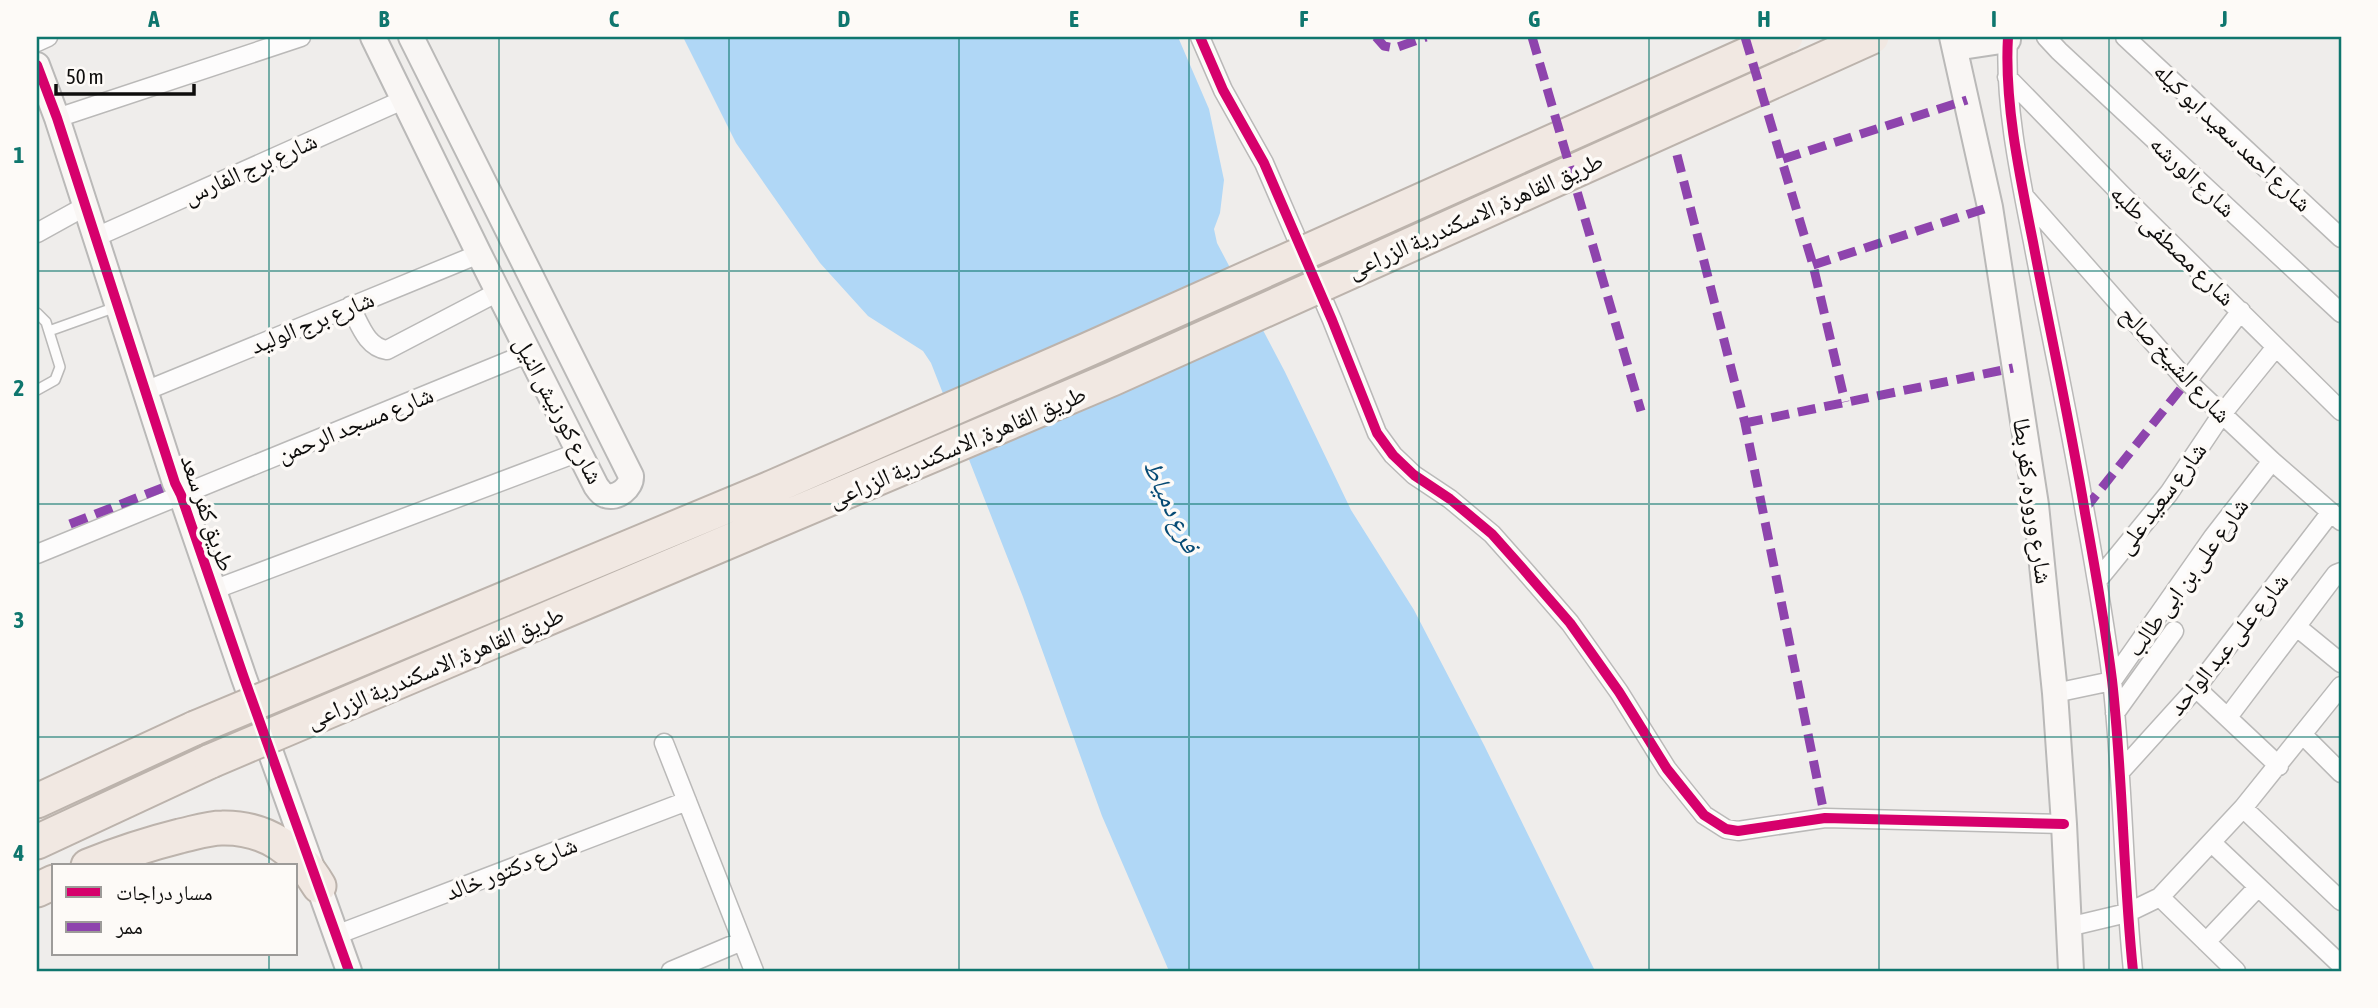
<svg xmlns="http://www.w3.org/2000/svg" width="2378" height="1008" font-family="'Asap Condensed','Noto Naskh Arabic',sans-serif">
  <rect width="100%" height="100%" fill="#efedeb"/>
  <path fill="#b0d7f6" d="M683 37H1178L1209 109 1224 180 1220 213 1214 229 1217 243 1285 372 1351 510 1414 610 1484 745 1595 971H1169L1102 816 1023 597 931 363 923 351 868 316 820 263 736 143Z"/>
  <g fill="none" stroke-linecap="round" stroke-linejoin="round">
    <g stroke="#bab9b8" stroke-width="12">
      <path id="lane" d="M37 313 46 322 60 367 55 380 37 390
        M49 331 116 307"/>
    </g>
    <g stroke="#bab9b8" stroke-width="21">
      <path id="street" d="M1200 37 1223 90 1264 163 1332 320 1377 433 1393 455 1414 475 1450 499 1492 534 1524 570 1570 623 1619 692 1667 769 1704 815 1726 829 1738 831 1825 818 2064 824
        M2008 37C2004 102 2020 177 2033 242 2050 332 2070 422 2085 513 2095 568 2105 624 2112 680 2123 777 2123 874 2133 971
        M2046 37 2059 51 2341 313
        M2125 37 2341 238
        M37 42 48 37
        M2007 77 2120 193 2341 411
        M57 118 301 37
        M2024 196 2187 381 2272 461 2341 521
        M37 233 84 207
        M96 237 405 99
        M350 306C360 324 366 347 387 350L498 292
        M2187 381 2241 311
        M145 391 479 254
        M37 554 528 353
        M2097 581 2169 493 2222 414 2276 347
        M213 590 579 452
        M2297 627 2341 663
        M2196 688 2279 766
        M2055 693 2112 681 2213 537 2272 461
        M2115 713 2174 631
        M2228 717 2336 574 2341 572
        M2303 735 2341 773
        M664 743 754 971
        M2120 772 2196 688 2331 512
        M2243 808 2341 901
        M2212 843 2341 965
        M2160 897 2236 971
        M2068 927 2127 913 2160 897 2243 808 2341 686
        M336 935 687 801
        M2206 942 2258 887
        M671 971 742 941"/>
    </g>
    <g stroke="#bab9b8" stroke-width="28">
      <path id="secondary" d="M373 37 479 254 596 486C598 489 602 494 605 495 617 500 632 487 631 476L411 37
        M1952 37 1990 207 2036 505 2055 693 2064 824 2071 971
        M1955 48 2008 40
        M37 65 57 118 175 483 181 495 244 678 349 971"/>
    </g>
    <g stroke="#bcb3ac" stroke-width="37">
      <path id="highway" d="M37 801 195 728
        M37 842 211 761
        M88 866C118 854 148 844 180 836 194 833 208 828 222 828 265 827 298 850 319 886
        M37 890 54 882"/>
    </g>
    <use href="#lane" stroke="#fdfcfc" stroke-width="9"/>
    <use href="#street" stroke="#fdfcfc" stroke-width="18"/>
    <use href="#secondary" stroke="#f9f6f4" stroke-width="24"/>
    <use href="#highway" stroke="#f1e8e2" stroke-width="33"/>
    <g stroke="#bcb3ac" stroke-width="37" stroke-linecap="butt">
      <path id="highway-bridge" d="M195 728 773 487 1089 349 1786 37
        M211 761 1112 379 1872 37"/>
    </g>
    <use href="#highway-bridge" stroke="#f1e8e2" stroke-width="33"/>
    <path stroke="#8e44ad" stroke-width="9" stroke-dasharray="18 9" stroke-linecap="butt" d="M1376 37 1384 46 1395 48 1426 37
      M1532 37 1641 411
      M1745 37 1813 265 1845 402
      M1677 155 1745 423 1825 818
      M1783 159 1967 100
      M1813 265 1990 207
      M1745 423 2013 368
      M2085 509 2187 381
      M70 524 175 483"/>
    <g stroke="#fdfaf7" stroke-width="15">
      <path id="cycleway" d="M1200 37 1223 90 1264 163 1332 320 1377 433 1393 455 1414 475 1450 499 1492 534 1524 570 1570 623 1619 692 1667 769 1704 815 1726 829 1738 831 1825 818 2064 824
        M2008 37C2004 102 2020 177 2033 242 2050 332 2070 422 2085 513 2095 568 2105 624 2112 680 2123 777 2123 874 2133 971
        M37 65 57 118 175 483 181 495 244 678 349 971"/>
    </g>
    <use href="#cycleway" stroke="#d6006c" stroke-width="10"/>
  </g>
  <path fill="none" stroke="#0f766e" stroke-width="2" stroke-opacity="0.55" d="M269 37V866M499 37V971M729 37V971M959 37V971M1189 37V971M1419 37V971M1649 37V971M1879 37V971M2109 37V971M37 271H2341M37 504H2341M37 737H2341M269 954V971"/>
  <g text-anchor="middle" dominant-baseline="central" stroke-width="7" stroke-linejoin="round" paint-order="stroke">
    <g font-size="24" fill="#0e0d0c" stroke="#fdfaf7">
      <text transform="translate(2233 137) rotate(43)">شارع احمد سعيد ابو كيله</text>
      <text transform="translate(250 168) rotate(-24)">شارع برج الفارس</text>
      <text transform="translate(2193 176) rotate(43)">شارع الورشه</text>
      <text transform="translate(1475 215) rotate(-24)">طريق القاهرة, الاسكندرية الزراعى</text>
      <text transform="translate(2173 245) rotate(44)">شارع مصطفى طلبه</text>
      <text transform="translate(312 322) rotate(-22)">شارع برج الوليد</text>
      <text transform="translate(2176 364) rotate(47)">شارع الشيخ صالح</text>
      <text transform="translate(559 410) rotate(62)">شارع كورنيش النيل</text>
      <text transform="translate(355 424) rotate(-22)">شارع مسجد الرحمن</text>
      <text transform="translate(957 446) rotate(-23)">طريق القاهرة, الاسكندرية الزراعى</text>
      <text transform="translate(2161 498) rotate(-53)">شارع سعيد على</text>
      <text transform="translate(2033 501) rotate(82)">شارع وروره, كفر بطا</text>
      <text transform="translate(208 513) rotate(71)">طريق كفر سعد</text>
      <text transform="translate(2187 577) rotate(-54)">شارع على بن ابى طالب</text>
      <text transform="translate(2228 644) rotate(-51)">شارع على عبد الواحد</text>
      <text transform="translate(435 667) rotate(-23)">طريق القاهرة, الاسكندرية الزراعى</text>
      <text transform="translate(511 868) rotate(-21)">شارع دكتور خالد</text>
    </g>
    <g font-size="26" font-style="italic" fill="#074b75" stroke="#fdfaf7">
      <text transform="translate(1172 506) rotate(65)">فرع دمياط</text>
    </g>
  </g>
  <rect width="2378" height="1008" fill="none" stroke="#fdfaf7" stroke-width="77"/>
  <rect x="52" y="864" width="245" height="91" fill="#fdfaf7" stroke="#9d9b99" stroke-width="2"/>
  <rect x="66" y="887" width="35" height="10" fill="#d6006c" stroke="#9d9b99" stroke-width="2"/>
  <text x="116" y="900" font-size="21" fill="#0e0d0c">مسار دراجات</text>
  <rect x="66" y="922" width="35" height="10" fill="#8e44ad" stroke="#9d9b99" stroke-width="2"/>
  <text x="116" y="934" font-size="21" fill="#0e0d0c">ممر</text>
  <path d="M56 84v10h138v-10" fill="none" stroke="#0e0d0c" stroke-width="3.5"/>
  <text x="66" y="84" font-size="21" fill="#0e0d0c" stroke="#fdfaf7" stroke-width="5" paint-order="stroke">50 m</text>
  <rect x="38" y="38" width="2302" height="932" fill="none" stroke="#0f766e" stroke-width="2.5"/>
  <g font-size="23" text-anchor="middle" font-weight="bold" fill="#0f766e">
    <text x="154" y="27">A</text>
    <text x="384" y="27">B</text>
    <text x="614" y="27">C</text>
    <text x="844" y="27">D</text>
    <text x="1074" y="27">E</text>
    <text x="1304" y="27">F</text>
    <text x="1534" y="27">G</text>
    <text x="1764" y="27">H</text>
    <text x="1994" y="27">I</text>
    <text x="2224" y="27">J</text>
    <text x="19" y="163">1</text>
    <text x="19" y="396">2</text>
    <text x="19" y="628">3</text>
    <text x="19" y="861">4</text>
  </g>
</svg>
